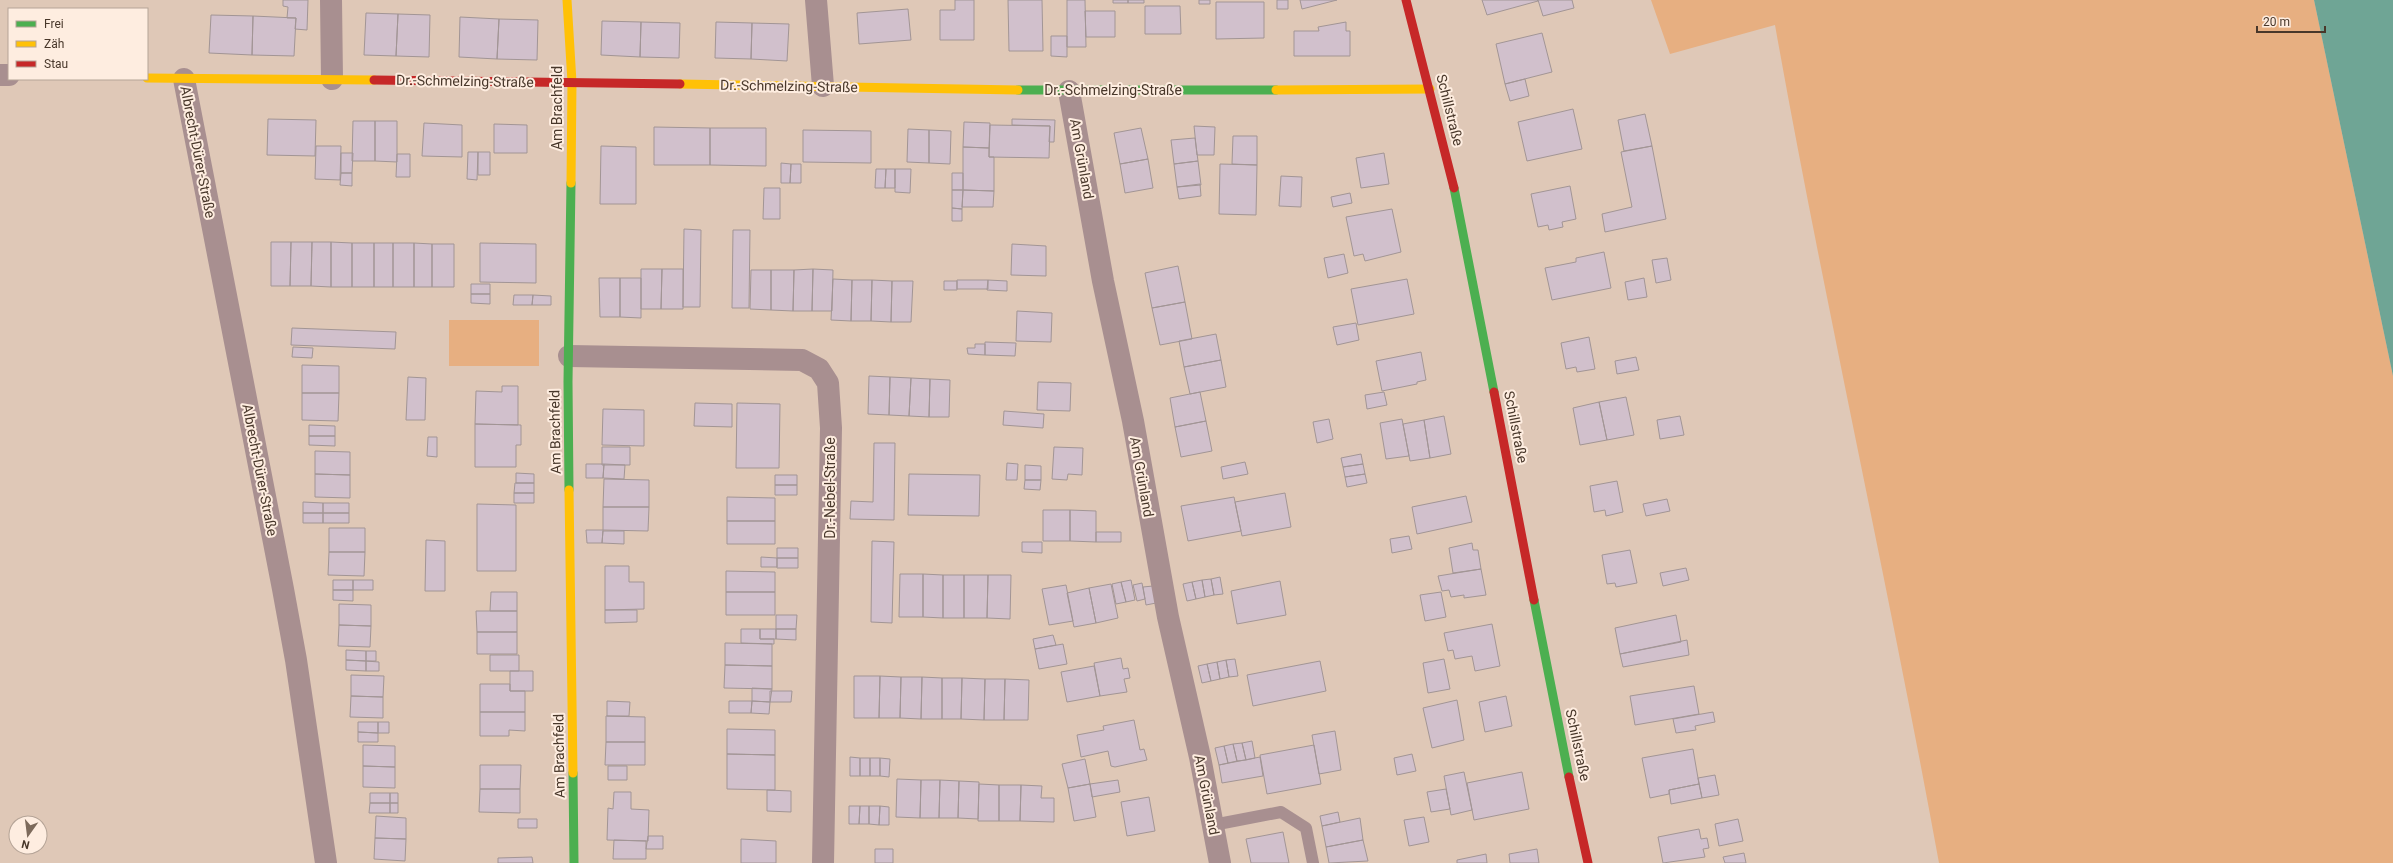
<svg xmlns="http://www.w3.org/2000/svg" width="2393" height="863" font-family="Roboto,sans-serif">
  <rect width="100%" height="100%" fill="#dfc8b7"/>
  <path fill="#e7af81" d="M1651 0H2314L2393 376V863H1939C1888 583 1825 305 1775 25L1670 54Z
    M449 320H539V366H449Z"/>
  <path fill="#6fa595" d="M2314 0H2393V376Z"/>
  <path fill="#d1c0cc" stroke="#a29595" d="M283 0H308L307 30 295 29 296 18H287L288 7 283 6Z
    M955 0H974V40H940V10H955Z
    M1008 0H1042L1043 51H1009Z
    M1067 0H1085L1086 47H1067Z
    M1113 0H1128V3H1113Z
    M1128 0H1144V3H1128Z
    M1199 0H1210V4H1199Z
    M1277 0H1288V9H1277Z
    M1300 0H1337L1302 9Z
    M1482 0H1537L1538 1 1487 15Z
    M1538 0H1572L1574 8 1543 16Z
    M1216 2H1264V38L1216 39Z
    M1145 6H1180L1181 34H1145Z
    M908 9 911 40 859 44 857 13Z
    M1085 11H1115V37H1086Z
    M366 13 398 14 396 56 364 55Z
    M398 14 430 15 429 57 396 56Z
    M211 15 253 16 252 55 209 53Z
    M253 16 296 18 294 56 252 55Z
    M460 17 499 19 497 59 459 57Z
    M499 19 538 20 537 60 497 59Z
    M602 21 641 22 640 57 601 55Z
    M641 22 680 23 679 58 640 57Z
    M716 22 752 23 751 59 715 58Z
    M1346 22V31H1350V56H1294V31H1319L1318 27Z
    M752 23 789 24 787 61 751 59Z
    M1542 33 1552 72 1505 84 1496 44Z
    M1051 36H1067V57L1051 56Z
    M1525 79 1529 96 1510 101 1505 84Z
    M1573 109 1582 149 1527 161 1518 122Z
    M1645 114 1652 146 1624 151 1618 120Z
    M268 119 316 120 315 156 267 155Z
    M1012 119 1055 120 1054 142H1049L1050 126 1012 125Z
    M353 121H375V161H352Z
    M375 121H397V162L375 161Z
    M964 122 990 123 989 148 963 147Z
    M424 123 462 125V157L422 156Z
    M494 124 527 125V153H494Z
    M990 125 1050 126 1049 158 989 157Z
    M1194 126 1215 127 1214 155H1197Z
    M654 127 710 128V165H654Z
    M710 128H766V166L710 165Z
    M1141 128 1148 159 1120 164 1114 133Z
    M908 129 929 130V163L907 162Z
    M803 130 871 131V163L803 162Z
    M929 130 951 131 950 164 929 163Z
    M1233 136H1257V165L1232 164Z
    M1195 138 1198 161 1174 164 1171 140Z
    M316 146H341L340 180 315 179Z
    M601 146 636 147V204H600Z
    M1652 146 1666 219 1605 232 1602 214 1632 207 1621 152Z
    M963 147 989 148V157H994V191L963 190Z
    M468 152H478L477 180 467 179Z
    M478 152H490V175H478Z
    M341 153H353L352 173H341Z
    M1384 153 1389 184 1361 188 1356 158Z
    M397 154H410V177H396Z
    M1148 159 1153 188 1125 193 1120 164Z
    M1198 161 1201 185 1177 187 1174 164Z
    M781 163 791 164 790 183H781Z
    M791 164H801V183H790Z
    M1220 164 1257 165 1256 215 1219 214Z
    M876 169H886L885 188H875Z
    M886 169H895V188H885Z
    M895 169H911L910 193 895 192Z
    M341 173H352V186L340 185Z
    M952 173H963V190H952Z
    M1281 176 1302 177 1301 207 1279 206Z
    M1200 184 1201 196 1179 199 1177 187Z
    M1570 186 1576 219 1562 222 1563 227 1549 230 1548 225 1538 227 1531 194Z
    M764 188H780V219H763Z
    M952 190H963L962 209 952 208Z
    M963 190 994 191 993 207H962Z
    M1350 193 1352 203 1333 207 1331 197Z
    M952 208 962 209V221H952Z
    M1392 209 1401 252 1365 261 1363 254 1354 256 1346 217Z
    M684 229 701 230 700 307H683Z
    M733 230H750L749 308H732Z
    M271 242H291L290 286H271Z
    M291 242H312L311 286H290Z
    M312 242H331V287L311 286Z
    M331 242 352 243V287H331Z
    M352 243H374V287H352Z
    M374 243H393V287H374Z
    M393 243H414V287H393Z
    M414 243 432 244V287H414Z
    M480 243 536 244V283L480 282Z
    M432 244H454V287H432Z
    M1012 244 1046 246V276L1011 275Z
    M1604 252 1611 288 1552 300 1545 268 1576 262V258Z
    M1344 254 1348 273 1328 278 1324 258Z
    M1667 258 1671 280 1656 283 1652 260Z
    M1178 266 1185 302 1152 308 1145 273Z
    M641 269H662L661 309H641Z
    M662 269H683V309H661Z
    M813 269 833 270 832 311H812Z
    M813 269 812 311H793L794 270Z
    M751 270H771V310L750 309Z
    M771 270H794L793 311 771 310Z
    M599 278H620V317H600Z
    M620 278H641V318L620 317Z
    M1644 278 1647 297 1628 300 1625 282Z
    M833 279 852 280 851 321 831 320Z
    M1407 279 1414 314 1358 325 1351 289Z
    M852 280H872L871 321H851Z
    M872 280 892 281 891 322 871 321Z
    M957 280H988V289H957Z
    M988 280 1007 281V291L987 290Z
    M892 281H913L911 322H891Z
    M944 281H957V290H944Z
    M471 284H490V294H471Z
    M471 294H490V304L471 303Z
    M514 295H533L532 305H513Z
    M533 295 551 296V305H532Z
    M1185 302 1192 339 1160 345 1152 308Z
    M1017 311 1052 313 1051 342 1016 341Z
    M1356 323 1359 340 1337 345 1333 327Z
    M292 328 396 332 395 349 291 345Z
    M1216 334 1221 360 1184 367 1179 341Z
    M1589 337 1595 369 1577 372 1576 367 1566 369 1561 343Z
    M985 342 1016 343 1015 356 985 355Z
    M975 344H985V355L968 354 967 348H975Z
    M293 347 313 348 312 358 292 357Z
    M1421 352 1426 380 1417 382V384L1382 391 1376 361Z
    M1636 357 1639 370 1617 374 1615 361Z
    M1221 360 1226 387 1190 394 1184 367Z
    M302 365 339 366V393H302Z
    M869 376 890 377 889 415 868 414Z
    M408 377 426 378 425 420H406Z
    M890 377 911 378 909 416 889 415Z
    M911 378 930 379 929 417 909 416Z
    M930 379 950 380 949 417H929Z
    M1038 382 1071 383 1070 411 1037 410Z
    M502 386H518V425L475 424 476 391 502 392Z
    M1200 392 1206 421 1175 427 1170 398Z
    M1384 392 1387 405 1367 409 1365 395Z
    M302 393H339L338 421 302 420Z
    M1626 397 1634 435 1607 440 1599 402Z
    M1599 402 1607 440 1580 445 1573 408Z
    M695 403 732 404V427L694 426Z
    M737 403 780 404 779 468H736Z
    M603 409 644 410V446L602 445Z
    M1004 411 1044 414 1043 428 1003 425Z
    M1444 416 1451 454 1430 458 1424 420Z
    M1680 416 1684 435 1660 439 1657 420Z
    M1329 419 1333 439 1317 443 1313 422Z
    M1402 419 1409 456 1386 459 1380 423Z
    M1424 420 1430 458 1410 461 1403 424Z
    M1206 421 1212 451 1181 457 1175 427Z
    M475 424 521 425V445H516V467H475Z
    M309 425 335 426V436H309Z
    M309 436H335V446L309 445Z
    M428 437H437V457L427 456Z
    M874 443H895L894 520 850 519 851 501 873 502Z
    M602 447H630V465H602Z
    M1054 447 1083 448 1082 475 1068 474 1067 480 1052 479Z
    M315 451 350 452V475L315 474Z
    M1361 454 1363 464 1343 467 1341 458Z
    M1245 462 1248 474 1223 479 1221 467Z
    M1007 463 1018 464 1017 480H1006Z
    M586 464H604L603 478H586Z
    M604 464 625 465 624 479 603 478Z
    M1363 464 1365 474 1345 477 1343 467Z
    M1025 465 1041 466V480H1025Z
    M516 473 534 474V483H516Z
    M315 474 350 475V498L315 497Z
    M909 474 980 475 979 516 908 515Z
    M1365 474 1367 483 1347 487 1345 477Z
    M775 475H797V485H775Z
    M604 479 649 480V507H603Z
    M1025 480H1041L1040 490 1024 489Z
    M1617 481 1623 512 1606 516 1605 510 1594 512 1590 486Z
    M515 483H534V493H514Z
    M775 485H797V495H775Z
    M514 493H534V503H514Z
    M1285 493 1291 527 1242 536 1235 502Z
    M1466 496 1472 522 1417 534 1412 507Z
    M727 497 775 498V521H727Z
    M1234 497 1241 531 1188 541 1181 506Z
    M1667 499 1670 511 1646 516 1643 504Z
    M303 502 323 503V513H303Z
    M323 503H349V513H323Z
    M477 504 516 505V571H477Z
    M603 507H649L648 531 603 530Z
    M1043 510H1070V541H1043Z
    M1070 510 1096 511V542L1070 541Z
    M303 513H323V523H303Z
    M323 513H349V523H323Z
    M727 521H775V544H727Z
    M329 528H365V552H329Z
    M586 530H603L602 543H587Z
    M603 531H624V544L602 543Z
    M1096 532H1121V542H1096Z
    M1409 536 1412 549 1392 553 1390 539Z
    M426 540 445 541V591H425Z
    M872 541 894 542 892 623 871 622Z
    M1022 542H1042V553L1022 552Z
    M1472 543 1473 550H1478L1481 569 1453 573 1449 548Z
    M777 548H798V558H777Z
    M1630 550 1637 583 1616 587 1615 583 1607 584 1602 555Z
    M329 552H365L364 576 328 575Z
    M761 557 777 558V567H761Z
    M777 558H798V568H777Z
    M605 566H629V582H644V609L605 610Z
    M1686 568 1689 580 1663 586 1660 573Z
    M1481 569 1486 595 1464 598V595L1451 597 1449 590 1442 591 1438 576Z
    M726 571 775 572V592H726Z
    M900 574H923V617H899Z
    M923 574 943 575V618L923 617Z
    M943 575H964V618H943Z
    M964 575H988L987 618H964Z
    M988 575H1011L1010 619 987 618Z
    M1220 577 1223 594 1214 595 1211 579Z
    M1211 579 1214 595 1205 597 1202 580Z
    M333 580H353V590H333Z
    M353 580H373V590H353Z
    M1131 580 1135 600 1126 602 1121 582Z
    M1202 580 1205 597 1196 599 1192 582Z
    M1280 581 1286 615 1237 624 1231 591Z
    M1121 582 1126 602 1116 604 1112 584Z
    M1192 582 1196 599 1187 601 1183 584Z
    M1142 583 1145 599 1137 601 1133 585Z
    M1111 584 1118 618 1096 623 1089 588Z
    M1066 585 1073 621 1049 625 1042 589Z
    M1153 586 1156 603 1146 605 1143 587Z
    M1089 588 1096 623 1074 627 1067 593Z
    M333 590H353V601L333 600Z
    M491 592H517V611H490Z
    M726 592H775V615H726Z
    M1441 592 1446 617 1425 621 1420 595Z
    M339 604 371 605V626L339 625Z
    M605 610H637V622L605 623Z
    M476 611H517V632H477Z
    M776 615H797L796 629H776Z
    M1676 615 1681 642 1620 654 1615 628Z
    M1492 624 1500 666 1475 671 1472 656 1455 659 1453 650 1448 651 1444 633Z
    M339 625 371 626 370 647 338 646Z
    M741 629H760V639H774V644L741 643Z
    M760 629H776V639H760Z
    M776 629H796V640L776 639Z
    M477 632H517V654H477Z
    M1053 635 1056 645 1035 649 1033 639Z
    M1687 640 1689 655 1623 667 1620 654Z
    M725 643 772 644V666L725 665Z
    M1063 644 1067 664 1039 669 1035 649Z
    M346 650 366 651V661L346 660Z
    M366 651H376V661H366Z
    M490 655H519V671H490Z
    M1121 658 1123 669 1128 668 1130 678 1124 679 1127 692 1100 696 1094 663Z
    M1235 659 1238 676 1229 677 1226 660Z
    M1444 659 1450 689 1428 693 1423 663Z
    M346 660 366 661V671L346 670Z
    M1226 660 1229 677 1220 679 1217 662Z
    M366 661 379 662V671H366Z
    M1320 661 1326 691 1253 706 1247 675Z
    M1217 662 1220 679 1211 681 1207 664Z
    M1207 664 1211 681 1202 683 1198 666Z
    M725 665 772 666V689L724 688Z
    M1094 666 1100 696 1067 702 1061 672Z
    M510 671H533V691H510Z
    M351 675 384 676 383 697 351 696Z
    M854 676H880L879 718H854Z
    M880 676 901 677 900 718H879Z
    M901 677H922L921 719 900 718Z
    M922 677 942 678V719H921Z
    M942 678H962L961 719H942Z
    M962 678 985 679 984 720 961 719Z
    M985 679H1005L1004 720H984Z
    M1005 679 1029 680 1028 720H1004Z
    M480 684H510V691H525V712H480Z
    M1694 686 1699 714 1635 725 1630 696Z
    M752 688 772 689 770 702 752 701Z
    M770 691H792L791 702H770Z
    M351 696 383 697V718L350 717Z
    M1506 696 1512 726 1485 732 1479 702Z
    M1457 700 1464 740 1432 748 1423 708Z
    M607 701 630 702 629 716H607Z
    M729 701H752L751 713H729Z
    M752 701 770 702 769 714 751 713Z
    M480 712H525V731L509 730V736H480Z
    M1713 712 1715 722 1695 726 1696 730 1676 733 1673 719Z
    M606 716 645 717V742H606Z
    M1134 720 1140 750 1144 749 1147 760 1115 767 1111 766 1108 751 1081 757 1077 735 1104 730 1103 726Z
    M358 722H378V733L358 732Z
    M378 722H389V733H378Z
    M727 729 775 730V755L727 754Z
    M1335 731 1341 770 1319 774 1312 735Z
    M358 732 378 733V742H358Z
    M1252 741 1255 758 1246 760 1242 743Z
    M606 742H645V765H605Z
    M1242 743 1246 760 1237 761 1233 744Z
    M1233 744 1237 761 1228 763 1224 746Z
    M363 745 395 746V767L363 766Z
    M1314 745 1321 784 1267 794 1260 755Z
    M1224 746 1228 763 1219 765 1215 748Z
    M1693 749 1699 784 1669 790V794L1650 798 1642 758Z
    M727 754 775 755V790L727 789Z
    M1412 754 1416 771 1397 775 1394 758Z
    M850 757 860 758V776H850Z
    M1260 757 1263 776 1222 783 1219 765Z
    M860 758H870V776H860Z
    M870 758H880V776H870Z
    M880 758 890 759 889 777 880 776Z
    M1085 759 1090 784 1068 788 1062 764Z
    M480 765H521L520 789H480Z
    M363 766 395 767V788L363 787Z
    M608 766H627V780H608Z
    M1464 772 1472 810 1451 815 1444 776Z
    M1522 772 1529 809 1474 820 1467 783Z
    M1715 775 1719 795 1702 798 1698 778Z
    M897 779 921 780 920 818 896 817Z
    M921 780H940L939 818H920Z
    M940 780 959 781 958 818H939Z
    M1118 780 1120 792 1092 797 1090 784Z
    M959 781 979 782 978 819 958 818Z
    M979 784 999 785V821H978Z
    M1090 784 1096 817 1074 821 1068 788Z
    M1699 784 1702 798 1671 804 1669 790Z
    M999 785H1021L1020 821H999Z
    M1021 785 1042 786 1041 798H1054V822L1020 821Z
    M480 789H520V813L479 812Z
    M1446 789 1450 809 1431 812 1427 792Z
    M767 790 791 791V812L767 811Z
    M614 792H631V809L649 810 648 841 607 840 608 808 613 809Z
    M370 793H390V803H370Z
    M390 793H398V803H390Z
    M1149 797 1155 831 1127 836 1121 802Z
    M370 803H390V813H369Z
    M390 803H398V813H390Z
    M849 806H860L859 824H849Z
    M860 806H869V824H859Z
    M869 806H880L879 825 869 824Z
    M880 806 889 807V825H879Z
    M1338 812 1340 822 1322 826 1320 816Z
    M376 816 406 818V839L375 838Z
    M1424 817 1429 842 1409 846 1404 820Z
    M1360 818 1363 840 1326 847 1322 826Z
    M518 819H537V828H518Z
    M1738 819 1743 841 1719 846 1715 824Z
    M1699 829 1701 839 1707 838 1709 848 1703 849 1705 857 1663 863 1658 837Z
    M1283 832 1289 863H1251L1246 839Z
    M648 836H663V849H646Z
    M375 838 406 839 405 861 374 859Z
    M741 839 776 841V863H741Z
    M614 840 646 841V859H613Z
    M1363 840 1368 861 1329 863 1326 847Z
    M875 849H893V863H875Z
    M1537 849 1539 863H1510L1509 854Z
    M1744 853 1746 863H1725L1723 857Z
    M1486 854 1487 863H1457V860Z
    M532 857 533 863H498V858Z"/>
  <g fill="none" stroke-linecap="round" stroke-linejoin="round">
    <path stroke="#a88f90" stroke-width="12" d="M1213 825 1281 812 1306 828 1313 863"/>
    <path stroke="#a88f90" stroke-width="22" d="M331 0 332 79
      M816 0 823 86
      M0 75H9
      M184 79 283 589 296 660 326 863
      M1069 91 1103 281 1133 421 1168 617 1200 757 1220 863
      M569 356 802 360 819 369 828 383 831 428 823 863"/>
    <path stroke="#4caf50" stroke-width="9" d="M1018 90H1276
      M1454 188 1494 392
      M569 490 568 382 571 183
      M1534 600 1569 777
      M573 773 574 863"/>
    <path stroke="#ffc107" stroke-width="9" d="M567 0 572 82 571 183
      M147 78 374 80
      M680 84 1018 90
      M1276 90 1430 89
      M569 490 573 773"/>
    <path stroke="#c62828" stroke-width="9" d="M1406 0 1454 188
      M374 80 680 84
      M1494 392 1534 600
      M1569 777 1588 863"/>
  </g>
  <g text-anchor="middle" dominant-baseline="central" stroke-width="4" stroke-linejoin="round" paint-order="stroke">
    <g font-size="14" fill="#48372a" stroke="#feede0">
      <text transform="translate(465 81) rotate(1)">Dr.-Schmelzing-Straße</text>
      <text transform="translate(789 86) rotate(1)">Dr.-Schmelzing-Straße</text>
      <text x="1113" y="90">Dr.-Schmelzing-Straße</text>
      <text transform="translate(557 108) rotate(-90)">Am Brachfeld</text>
      <text transform="translate(1450 110) rotate(76)">Schillstraße</text>
      <text transform="translate(198 152) rotate(79)">Albrecht-Dürer-Straße</text>
      <text transform="translate(1082 159) rotate(80)">Am Grünland</text>
      <text transform="translate(1516 427) rotate(79)">Schillstraße</text>
      <text transform="translate(555 432) rotate(-91)">Am Brachfeld</text>
      <text transform="translate(260 470) rotate(79)">Albrecht-Dürer-Straße</text>
      <text transform="translate(1142 477) rotate(80)">Am Grünland</text>
      <text transform="translate(830 488) rotate(-90)">Dr.-Nebel-Straße</text>
      <text transform="translate(1578 745) rotate(78)">Schillstraße</text>
      <text transform="translate(559 756) rotate(-91)">Am Brachfeld</text>
      <text transform="translate(1207 795) rotate(79)">Am Grünland</text>
    </g>
  </g>
  <rect x="8" y="8" width="140" height="72" fill="#feede0" stroke="#b5a497"/>
  <rect x="16" y="21" width="20" height="6" fill="#4caf50" stroke="#b5a497"/>
  <text x="44" y="28" font-size="12" fill="#48372a">Frei</text>
  <rect x="16" y="41" width="20" height="6" fill="#ffc107" stroke="#b5a497"/>
  <text x="44" y="48" font-size="12" fill="#48372a">Zäh</text>
  <rect x="16" y="61" width="20" height="6" fill="#c62828" stroke="#b5a497"/>
  <text x="44" y="68" font-size="12" fill="#48372a">Stau</text>
  <g transform="translate(28 835) rotate(194)"><circle r="19" fill="#feede0" stroke="#b5a497"/>
  <path d="M0-3L7 15L0 10L-7 15Z" fill="#7d6a5b"/>
  <text y="-6" font-size="11" font-weight="bold" text-anchor="middle" fill="#48372a">N</text>
  </g>
  <path d="M2257 26v6h68v-6" fill="none" stroke="#48372a" stroke-width="2"/>
  <text x="2263" y="26" font-size="12" fill="#48372a" stroke="#feede0" stroke-width="3" paint-order="stroke">20 m</text>
</svg>
